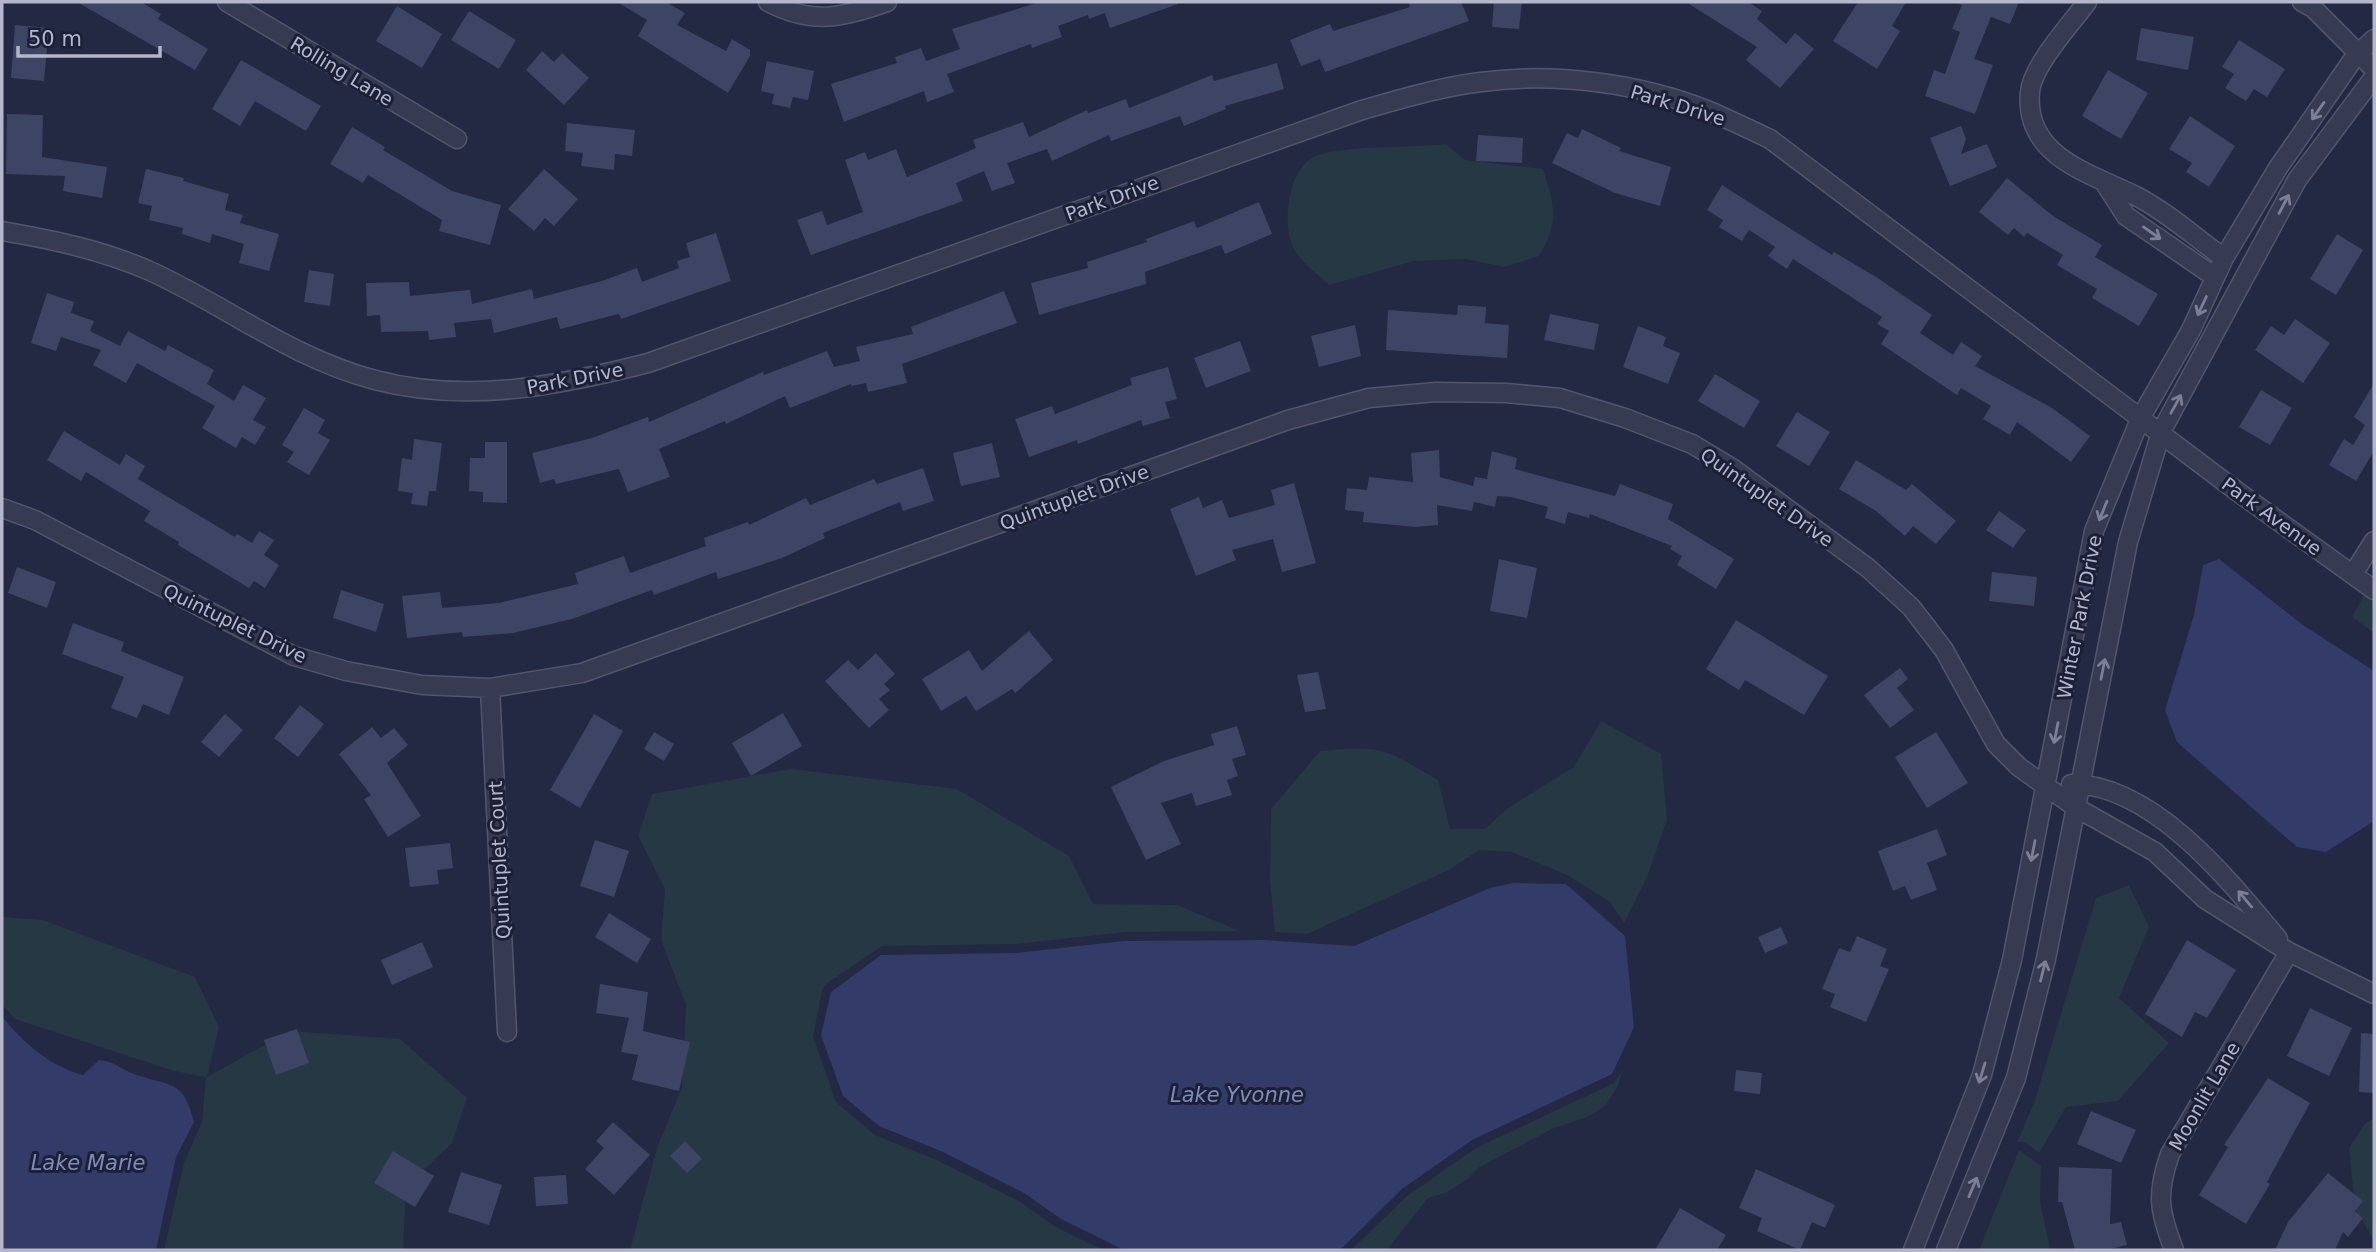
<svg xmlns="http://www.w3.org/2000/svg" width="2376" height="1252" font-family="'DejaVu Sans',sans-serif">
  <rect width="100%" height="100%" fill="#232843"/>
  <path fill="#253843" d="M1446 144 1465 160 1543 169C1555 206 1559 222 1539 256L1504 267 1466 259 1414 261 1329 285C1319 275 1302 263 1295 251 1281 229 1287 171 1313 157 1337 145 1415 148 1446 144Z
    M2374 577V633L2352 617Z
    M1601 721 1661 754 1667 820 1647 877 1624 923 1610 902 1569 876 1512 852 1479 850 1449 870 1307 934 1275 932 1270 881 1271 809 1320 751C1382 745 1384 748 1438 780L1450 829H1485L1508 808 1574 767Z
    M791 769 957 789 1069 856 1093 904 1177 905 1239 931 1125 932 1016 944 882 946 826 984 822 991 813 1036 836 1102 875 1135 939 1161 1019 1201 1056 1227 1103 1250H630L657 1148 682 1087 686 1005 661 940 665 889 638 836 652 794Z
    M2129 885 2149 927 2119 998 2169 1043 2118 1101 2066 1107 2039 1153 2025 1142H2017L2034 1103 2096 898Z
    M2 917 43 920 195 977 219 1027 207 1077 290 1031 400 1039 467 1098 452 1143 406 1187 403 1250H164L184 1163 202 1122 206 1077 174 1071 15 1019 2 1005Z
    M1623 1069 1618 1086 1605 1106 1590 1116 1554 1128 1478 1168 1468 1179 1445 1193 1428 1198 1387 1250H1351L1407 1196 1476 1148 1614 1083Z
    M2374 1119V1240L2355 1209 2349 1148 2366 1122Z
    M2019 1150 2041 1166 2040 1201 2050 1250H1979Z"/>
  <path fill="#333b69" d="M2219 559 2303 625 2374 671V821L2326 852 2297 847 2177 742 2165 710 2194 615 2203 565Z
    M1513 883 1566 884 1625 936 1634 1027 1612 1074 1472 1140 1402 1189 1343 1247 1336 1250H1124L1061 1219 1024 1193 943 1152 879 1126 843 1096 821 1035 831 992 881 955 1016 953 1124 941 1264 940 1354 946 1490 888Z
    M2 1016C22 1042 51 1067 83 1075L99 1060C115 1061 120 1069 134 1074 169 1087 183 1077 194 1122L176 1157 156 1250H2Z"/>
  <path fill="#3e4463" d="M77 2H141L161 14 158 19 208 49 195 70Z
    M617 2H666L685 13 677 25 726 51 732 39 750 50V56L728 93 638 36 647 20Z
    M1040 2H1178V4L1110 28 1105 13 1089 19 1088 15 1058 26 1062 37 1032 48 1031 44 947 74 954 92 927 102 924 91 844 122 831 84 897 63 895 57 921 48 926 61 960 49 952 29Z
    M1408 2H1461L1469 21 1325 72 1320 59 1301 66 1290 40 1330 24 1333 31 1410 7Z
    M1494 2H1522L1519 29 1492 27Z
    M1686 2H1748L1762 11 1757 19 1786 44 1795 33 1814 49 1780 88 1746 60 1757 47Z
    M1858 2H1906L1892 26 1900 31 1877 69 1833 41Z
    M1956 2H2019L2010 24 1991 17 1974 59 1993 65 1975 114 1925 96 1934 70 1945 74 1960 32 1952 29 1962 5Z
    M397 6 442 34 422 68 376 41Z
    M469 11 516 40 499 69 451 40Z
    M15 25 49 28 44 81 11 78Z
    M2141 28 2194 37 2188 70 2136 60Z
    M2239 40 2285 69 2267 97 2254 89 2246 101 2225 88 2234 74 2222 67Z
    M542 51 554 62 562 53 589 78 564 105 526 70Z
    M241 60 321 106 306 131 255 101 240 126 212 109Z
    M767 61 814 71 808 100 793 97 790 108 772 104 774 94 761 91Z
    M1277 63 1284 89 1225 106 1226 109 1184 126 1180 116 1111 141 1109 135 1052 161 1047 149 1007 163 1015 183 992 191 984 171 956 183 963 201 811 255 797 220 822 211 827 225 863 212 845 160 865 152 868 160 896 149 907 177 976 148 973 140 1023 122 1029 137 1087 110 1088 113 1126 99 1129 108 1212 75 1214 81Z
    M2108 70 2148 93 2121 139 2082 116Z
    M7 114 43 115 42 157 107 167 102 198 63 191 65 176 6 174Z
    M2190 116 2235 146 2209 187 2186 172 2192 163 2169 149Z
    M567 123 635 130 632 156 615 154 614 170 581 166 583 153 565 151Z
    M1961 126 1966 139 1961 154 1987 144 1997 167 1950 186 1930 138Z
    M352 127 385 147 383 150 452 191 501 205 490 245 439 231 442 220 368 175 363 183 330 164Z
    M1582 129 1621 148 1619 151 1671 167 1660 206 1615 193 1552 163 1567 133 1578 138Z
    M1478 135 1523 138 1522 163 1476 161Z
    M146 169 184 178 183 181 229 194 225 210 243 215 240 223 279 234 269 271 239 263 244 244 212 234 210 243 182 234 183 228 149 220 152 206 138 203Z
    M544 169 578 199 554 226 545 218 534 231 508 209Z
    M2007 178 2053 216 2102 245 2095 257 2158 294 2139 326 2092 298 2097 289 2057 265 2063 255 2027 233 2024 237 2014 228 2008 235 1979 212Z
    M1722 185 1832 255 1834 252 1876 277 1932 315 1920 333 1953 355 1961 342 1982 356 1975 366 2052 408 2090 436 2071 462 2017 422 2010 435 1983 419 1991 406 1961 388 1957 395 1881 344 1889 331 1877 324 1882 317 1793 259 1787 269 1768 256 1775 247 1749 230 1742 241 1719 227 1723 220 1707 210Z
    M1259 202 1272 234 1225 254 1221 245 1145 272 1146 284 1039 315 1031 283 1088 268 1087 262 1147 242 1146 239 1194 221 1197 228Z
    M716 233 731 281 621 319 619 314 560 329 557 317 494 333 491 319 454 323 456 337 429 340 428 331 381 332 380 315 367 316 366 283 409 282 410 296 470 290 472 304 532 289 534 299 602 281 637 268 642 282 679 268 677 261 690 257 686 243Z
    M2337 234 2363 250 2336 295 2310 279Z
    M309 270 334 274 330 306 304 302Z
    M1004 291 1017 323 902 364 907 383 868 392 866 383 852 386 851 384 790 408 785 396 726 424 725 421 659 449 670 477 628 492 619 469 556 484 554 479 540 483 532 453 592 438 648 417 649 422 763 372 764 375 827 351 834 367 860 361 856 347 913 334 911 327Z
    M47 293 74 302 71 313 94 321 90 331 120 346 128 331 165 351 168 345 214 370 207 384 234 401 243 385 266 398 253 420 266 427 255 445 242 437 236 448 202 428 215 406 137 363 126 383 93 365 101 350 61 337 56 351 31 343Z
    M1458 305 1486 307 1485 323 1509 325 1507 358 1386 350 1388 310 1457 315Z
    M1550 314 1599 324 1594 350 1544 340Z
    M2295 319 2330 343 2303 383 2255 350 2271 326 2284 335Z
    M1355 325 1361 356 1319 367 1311 336Z
    M1638 326 1666 337 1663 346 1680 353 1668 384 1623 367Z
    M1240 341 1251 371 1206 388 1194 358Z
    M1168 367 1177 399 1165 402 1170 418 1143 426 1141 420 1078 444 1077 440 1029 457 1015 419 1052 406 1055 414 1132 385 1130 378Z
    M1715 374 1760 401 1744 428 1698 401Z
    M2374 383V451L2356 481 2329 465 2344 439 2353 445 2365 425 2354 417Z
    M2261 390 2292 408 2270 445 2239 427Z
    M304 408 325 420 318 433 330 440 309 475 287 462 294 452 282 445Z
    M1797 412 1830 432 1809 466 1776 446Z
    M64 431 120 465 126 454 145 466 138 479 235 537 237 534 252 543 259 531 274 540 264 555 279 565 265 588 254 581 249 588 178 545 179 542 144 521 150 511 86 472 81 481 47 460Z
    M414 439 442 443 436 491H429L427 506 411 504 413 493 398 491 402 458 412 460Z
    M485 442H507V503L483 502V492L469 491 470 458H485Z
    M992 443 1000 477 961 486 953 453Z
    M1439 450 1440 477 1473 486 1475 477 1487 479 1492 451 1517 458 1515 469 1615 496 1620 484 1673 504 1668 519 1734 559 1716 589 1677 565 1682 556 1670 549 1672 546 1590 514 1589 518 1568 512 1565 524 1545 518 1548 507 1511 497 1497 496 1495 507 1474 502 1472 511 1437 505 1438 525 1415 527 1363 522 1364 512 1345 510 1347 488 1367 490 1369 477 1413 482 1411 453Z
    M1856 460 1906 490 1912 484 1956 521 1936 544 1913 526 1905 536 1876 511 1839 489Z
    M923 468 934 501 903 511 900 502 823 533 825 538 782 558 718 579 716 572 654 595 652 590 572 619 513 633 463 637 462 632 407 638 402 596 440 592 442 608 499 603 578 584 575 573 624 556 630 573 706 546 704 538 748 522 749 525 806 498 810 505 874 479 877 484Z
    M1294 483 1316 563 1282 572 1273 539 1232 550 1236 560 1196 576 1170 509 1199 497 1203 508 1222 500 1229 518 1275 505 1271 490Z
    M1999 511 2026 530 2013 548 1986 530Z
    M1499 559 1537 568 1527 618 1490 611Z
    M17 567 56 582 47 608 8 593Z
    M1992 572 2037 577 2034 606 1989 601Z
    M341 590 384 604 376 632 333 618Z
    M1736 620 1828 676 1804 715 1745 680 1739 690 1706 669Z
    M73 623 124 642 121 651 184 677 169 715 143 704 137 718 111 708 124 677 62 654Z
    M1029 631 1053 660 1015 693 1012 689 976 711 966 696 941 711 922 679 969 650 982 671Z
    M876 653 895 674 884 684 890 690 879 699 889 710 869 728 825 681 848 660 858 670Z
    M1900 668 1908 679 1897 688 1914 710 1890 728 1864 695Z
    M1318 672 1326 709 1305 712 1297 675Z
    M300 705 324 724 298 757 274 738Z
    M783 713 802 746 751 776 732 743Z
    M225 714 243 730 219 757 201 742Z
    M594 714 623 731 580 808 550 790Z
    M1237 726 1246 755 1232 759 1238 776 1227 780 1232 795 1196 806 1192 793 1161 803 1181 844 1146 860 1111 787 1164 761 1214 745 1211 734Z
    M372 727 381 738 394 728 408 745 387 763 421 816 388 837 364 799 371 795 339 754Z
    M654 732 674 744 664 761 644 749Z
    M1936 732 1968 783 1927 808 1895 757Z
    M1937 829 1947 855 1927 863 1937 890 1911 900 1905 886 1893 891 1878 851Z
    M595 840 629 851 614 897 580 886Z
    M450 843 453 868 437 870 439 884 410 887 405 848Z
    M609 913 651 939 637 963 595 937Z
    M1781 927 1788 943 1765 953 1758 937Z
    M1857 936 1887 949 1880 966 1889 969 1866 1022 1830 1007 1835 994 1822 989 1839 948 1850 952Z
    M2187 940 2236 970 2207 1018 2195 1012 2182 1037 2145 1014Z
    M422 942 433 967 392 985 381 960Z
    M600 984 648 992 643 1031 690 1042 679 1091 632 1080 638 1055 621 1052 629 1018 596 1013Z
    M2310 1008 2352 1028 2329 1076 2287 1056Z
    M297 1029 309 1063 276 1075 264 1040Z
    M2361 1033 2374 1034V1093L2359 1092Z
    M1736 1070 1762 1073 1760 1094 1734 1091Z
    M2268 1078 2310 1103 2267 1182 2270 1184 2246 1224 2199 1195 2228 1147 2224 1145Z
    M2091 1111 2136 1130 2121 1163 2077 1144Z
    M613 1122 650 1155 614 1195 585 1169 604 1148 596 1141Z
    M685 1141 702 1159 687 1173 670 1156Z
    M393 1151 434 1176 415 1207 374 1183Z
    M2059 1167 2112 1169 2110 1224 2121 1222 2127 1245 2106 1250H2075L2062 1202H2058Z
    M1756 1169 1835 1205 1825 1228 1812 1222 1800 1250 1757 1231 1762 1218 1739 1208Z
    M461 1172 502 1185 489 1225 448 1212Z
    M2328 1173 2363 1201 2355 1211 2363 1218 2348 1237 2343 1232 2335 1250H2275L2288 1222Z
    M566 1175 568 1204 536 1206 534 1177Z
    M1680 1208 1726 1235 1717 1250H1655Z"/>
  <g fill="none" stroke-linecap="round" stroke-linejoin="round">
    <g stroke="#52566c" stroke-width="21">
      <path id="minor" d="M227 2 457 139
        M768 2C812 25 842 18 887 2
        M2087 2C2071 24 2032 66 2030 92 2024 157 2090 173 2136 196 2167 212 2196 238 2224 258
        M2302 2 2313 8 2374 69
        M2106 185 2126 216 2215 277
        M2 231C54 240 102 250 150 271 227 306 291 358 375 380 467 404 558 386 648 363L1362 110C1401 99 1440 87 1481 82 1553 72 1639 83 1707 110 1728 119 1749 129 1770 139L2238 492 2374 590
        M2 508 35 520 294 656 346 671 422 685 490 688 582 673 1288 420 1369 398 1436 392 1506 393 1560 398 1625 418 1692 444 1732 468 1868 568 1911 607 1944 650 1996 744 2019 767 2075 807 2155 852 2205 899 2289 952 2374 994
        M2353 574 2374 541
        M490 688 507 1032
        M2071 784C2153 784 2230 881 2278 939
        M1913 1250 1982 1075 2012 960 2094 531 2141 417 2191 330 2224 258 2278 168 2356 55 2374 39
        M1946 1250 2016 1078 2046 959 2128 542 2161 432 2297 180 2374 77
        M2174 1250C2159 1211 2156 1194 2170 1154L2289 952"/>
    </g>
    <use href="#minor" stroke="#373b52" stroke-width="18"/>
  </g>
  <defs><path id="oneway-shaft" d="M-6 0H5M1.5-3L5.5 0L1.5 3" fill="none" stroke-width="1.6" stroke-linecap="round" stroke-linejoin="round" transform="scale(1.75)"/></defs>
  <g stroke="#7c7f95">
    <use href="#oneway-shaft" transform="translate(2318 111) rotate(125)"/>
    <use href="#oneway-shaft" transform="translate(2284 204) rotate(-62)"/>
    <use href="#oneway-shaft" transform="translate(2152 233) rotate(35)"/>
    <use href="#oneway-shaft" transform="translate(2202 306) rotate(115)"/>
    <use href="#oneway-shaft" transform="translate(2176 404) rotate(-61)"/>
    <use href="#oneway-shaft" transform="translate(2103 511) rotate(112)"/>
    <use href="#oneway-shaft" transform="translate(2103 669) rotate(-79)"/>
    <use href="#oneway-shaft" transform="translate(2056 733) rotate(101)"/>
    <use href="#oneway-shaft" transform="translate(2033 851) rotate(101)"/>
    <use href="#oneway-shaft" transform="translate(2245 899) rotate(-130)"/>
    <use href="#oneway-shaft" transform="translate(2043 971) rotate(-76)"/>
    <use href="#oneway-shaft" transform="translate(1982 1073) rotate(107)"/>
    <use href="#oneway-shaft" transform="translate(1973 1187) rotate(-67)"/>
  </g>
  <g text-anchor="middle" dominant-baseline="central" stroke-width="6" stroke-linejoin="round" paint-order="stroke">
    <g font-size="19" fill="#b4b7cc" stroke="#1c2037">
      <text transform="translate(342 71) rotate(31)">Rolling Lane</text>
      <text transform="translate(1678 105) rotate(17)">Park Drive</text>
      <text transform="translate(1112 198) rotate(-20)">Park Drive</text>
      <text transform="translate(575 378) rotate(-11)">Park Drive</text>
      <text transform="translate(1074 497) rotate(-20)">Quintuplet Drive</text>
      <text transform="translate(1767 497) rotate(35)">Quintuplet Drive</text>
      <text transform="translate(2272 516) rotate(36)">Park Avenue</text>
      <text transform="translate(2079 617) rotate(-79)">Winter Park Drive</text>
      <text transform="translate(235 623) rotate(26)">Quintuplet Drive</text>
      <text transform="translate(499 860) rotate(-93)">Quintuplet Court</text>
      <text transform="translate(2204 1096) rotate(-60)">Moonlit Lane</text>
    </g>
    <g font-size="21" font-style="italic" fill="#808abb" stroke="#1c2037">
      <text x="1237" y="1095">Lake Yvonne</text>
      <text x="88" y="1163">Lake Marie</text>
    </g>
  </g>
  <rect width="2376" height="1252" fill="none" stroke="#b4b7cc" stroke-width="7"/>
  <path d="M18 46v10h142v-10" fill="none" stroke="#b4b7cc" stroke-width="3.5"/>
  <text x="28" y="46" font-size="21" fill="#b4b7cc" stroke="#1c2037" stroke-width="5" paint-order="stroke">50 m</text>
</svg>
